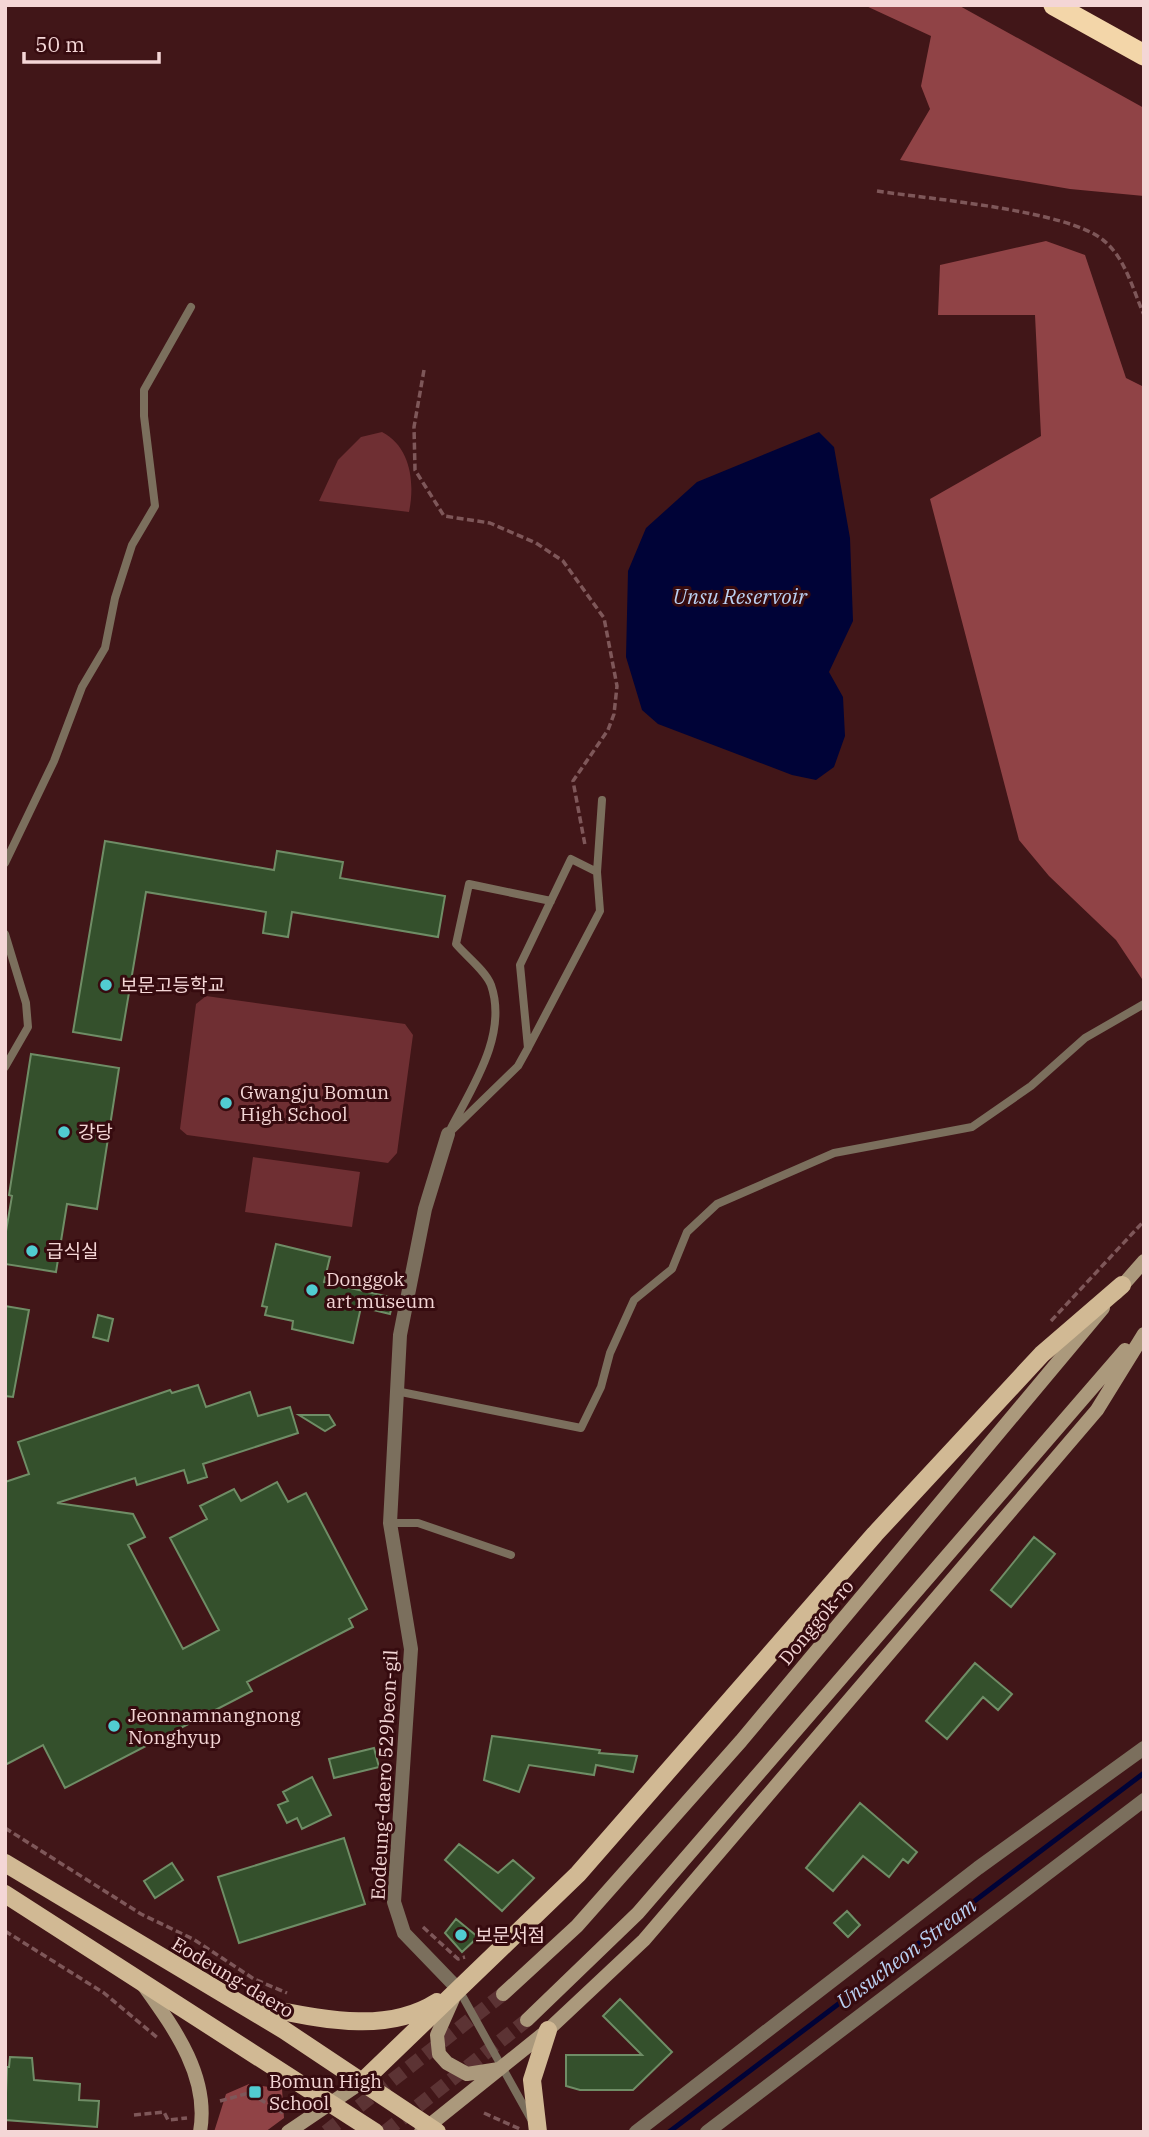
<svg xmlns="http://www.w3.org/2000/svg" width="1149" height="2137" font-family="'IBM Plex Serif','Noto Sans KR',serif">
  <rect width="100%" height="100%" fill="#411618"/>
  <path fill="#6f2f33" d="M382 432C411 447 415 483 409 512L319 501 338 460 361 437Z
    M206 996 405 1024 413 1035 397 1153 388 1163 187 1135 180 1129 196 1004Z
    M253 1157 360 1172 352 1227 245 1212Z"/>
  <path fill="#904346" d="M864 5H958L1144 108V196L1070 189 900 160 930 109 921 86 931 36Z
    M1046 241 1085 255 1126 378 1144 387V982L1116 940 1049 876 1019 840 930 499 1041 436 1035 315H938L940 265Z
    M249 2084 282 2089 284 2118 265 2132H214L226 2094Z"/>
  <path fill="#000337" d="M819 432 834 447 850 538 853 621 829 672 843 697 845 736 834 767 816 780 792 775 658 724 642 710 626 657 628 571 646 528 697 482Z"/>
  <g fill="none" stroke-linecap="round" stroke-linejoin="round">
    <path stroke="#000337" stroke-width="5" d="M669 2132 1144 1773"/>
  </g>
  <path fill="#34502c" stroke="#6f8d66" stroke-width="2" d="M105 841 274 870 277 851 343 862 340 878 445 896 438 937 292 912 288 937 263 933 266 912 146 892 121 1040 73 1032Z
    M31 1054 119 1068 97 1209 67 1204 56 1272 5 1264V1237L12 1196 9 1195Z
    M276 1244 330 1257 324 1282 394 1298 390 1314 361 1307 353 1343 292 1329 293 1321 265 1315 267 1307 262 1306Z
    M5 1306 29 1310 13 1397 5 1396Z
    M98 1315 113 1319 108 1341 93 1337Z
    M198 1385 206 1407 250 1392 258 1416 290 1407 298 1433 203 1464 207 1477 188 1483 184 1470 137 1485 135 1478 57 1503 133 1514 145 1537 128 1545 183 1649 219 1630 170 1538 207 1519 200 1506 234 1489 241 1501 277 1482 288 1502 306 1493 367 1609 349 1619 353 1627 247 1682 252 1691 65 1788 43 1745 5 1765V1482L29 1474 18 1442 170 1390 172 1393Z
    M299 1415H329L335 1425 325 1431Z
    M1034 1537 1055 1554 1011 1607 991 1590Z
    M975 1663 1012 1694 998 1710 983 1697 947 1739 926 1721Z
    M492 1736 600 1750 599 1753 637 1756 633 1772 596 1765 594 1775 529 1765 519 1792 484 1780Z
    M374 1748 379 1767 334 1778 329 1759Z
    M312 1777 331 1815 302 1829 297 1818 287 1823 278 1805 288 1801 283 1792Z
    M860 1803 917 1852 908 1863 903 1859 889 1877 863 1856 833 1891 806 1868Z
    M344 1838 365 1904 239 1943 218 1877Z
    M459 1844 498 1873 513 1860 534 1878 502 1911 445 1860Z
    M172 1863 183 1880 155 1898 144 1881Z
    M847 1911 860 1925 848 1937 834 1923Z
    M456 1919 478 1937 462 1952 445 1933Z
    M620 1999 672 2052 633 2090H580L566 2086V2055H642L603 2016Z
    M10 2057 32 2058 34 2080 80 2084 79 2100 99 2101 97 2127 5 2120 7 2067H9Z"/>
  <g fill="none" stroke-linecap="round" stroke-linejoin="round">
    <path stroke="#5c3334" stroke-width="14" stroke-dasharray="14 7" stroke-linecap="butt" d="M326 2132 503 1994
      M385 2132 527 2020"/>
    <path stroke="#7e5759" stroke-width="3.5" stroke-dasharray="7 3.5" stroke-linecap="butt" d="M877 191C928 199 1067 210 1103 240 1125 257 1133 290 1144 315
      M424 370 414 427 415 470 444 516 490 523 536 543 563 561 604 618 617 686 614 714 608 730 573 781 585 845
      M1051 1321 1144 1221
      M5 1828 141 1914 193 1939 254 1979 287 1993
      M423 1927 458 1959 465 1957
      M5 1931 104 1993 159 2039
      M220 2101 249 2093 283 2113
      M484 2113 522 2130
      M134 2115 164 2112 168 2120 187 2118"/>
    <path stroke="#7b6f5d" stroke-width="8" d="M5 863 54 761 82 687 105 648 115 598 132 545 155 506 144 416V390L191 307
      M597 872 602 800
      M5 934 26 1003 28 1027 5 1067
      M451 1128C473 1086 508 1034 491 985 486 971 466 956 456 944L469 884 551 901
      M448 1134 518 1066 528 1048 600 911 597 872 571 859 520 965 528 1048
      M396 1391 581 1428 601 1387 610 1353 634 1300 672 1269 687 1232 717 1204 834 1153 972 1127 1031 1086 1085 1038 1144 1004
      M390 1523H418L511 1555
      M459 1990 531 2119"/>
    <path stroke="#7b6f5d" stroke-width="14" d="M448 1134 425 1209 400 1335 390 1523 411 1649 394 1902 404 1933 458 1989
      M636 2132 978 1868 1144 1748
      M707 2132 1144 1800"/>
    <path stroke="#ab997c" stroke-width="14" d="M1116 1293 1144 1261
      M144 1986C174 2028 210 2077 200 2132
      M503 1994 577 1926 741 1741 1103 1308
      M453 1999 437 2035 439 2054 447 2063 467 2074 499 2069
      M527 2020 638 1913 1125 1350
      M288 2132 362 2082
      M421 2132 548 2030 644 1940 1097 1410 1144 1334"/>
    <path stroke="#d1b994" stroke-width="18" d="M5 1863 284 2030 437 2132
      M5 1894 375 2132
      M250 2005C311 2016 382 2037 437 2002
      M362 2082 578 1874 875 1534 1042 1354 1122 1285
      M538 2132 532 2080 548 2030"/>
    <path stroke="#f3d6a9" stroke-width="21" d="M1054 5 1144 55"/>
  </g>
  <g fill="#51ccd1" stroke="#360b0f" stroke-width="2.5">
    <circle cx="106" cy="985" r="7"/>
    <circle cx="226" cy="1103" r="7"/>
    <circle cx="64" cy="1132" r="7"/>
    <circle cx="32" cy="1251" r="7"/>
    <circle cx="312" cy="1290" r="7"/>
    <circle cx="114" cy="1726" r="7"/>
    <circle cx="461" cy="1935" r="7"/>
    <rect x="248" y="2085" width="14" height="14" rx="3.5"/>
  </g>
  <g text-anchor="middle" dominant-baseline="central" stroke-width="6" stroke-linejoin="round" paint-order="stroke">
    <g font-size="19" fill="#f4d6d6" stroke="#360b0f" text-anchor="start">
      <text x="120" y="985">보문고등학교</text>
      <text x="240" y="1092">Gwangju Bomun<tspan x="240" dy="22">High School</tspan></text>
      <text x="78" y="1132">강당</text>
      <text x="46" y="1251">급식실</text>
      <text x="326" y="1279">Donggok<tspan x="326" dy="22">art museum</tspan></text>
      <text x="128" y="1715">Jeonnamnangnong<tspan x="128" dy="22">Nonghyup</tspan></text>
      <text x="475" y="1935">보문서점</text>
      <text x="269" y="2081">Bomun High<tspan x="269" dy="22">School</tspan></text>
    </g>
    <g font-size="19" fill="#f4d6d6" stroke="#360b0f">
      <text transform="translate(816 1622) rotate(-50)">Donggok-ro</text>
      <text transform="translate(384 1775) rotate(-87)">Eodeung-daero 529beon-gil</text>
      <text transform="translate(233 1977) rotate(31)">Eodeung-daero</text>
    </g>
    <g font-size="21" font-style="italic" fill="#bad0f2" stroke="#360b0f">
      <text x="740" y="596">Unsu Reservoir</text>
      <text transform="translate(906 1953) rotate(-37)">Unsucheon Stream</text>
    </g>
  </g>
  <rect width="1149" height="2137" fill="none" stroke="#f4d6d6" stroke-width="14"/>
  <path d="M24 52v10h135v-10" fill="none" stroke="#f4d6d6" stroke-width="3.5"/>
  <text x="35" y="52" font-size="21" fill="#f4d6d6" stroke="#360b0f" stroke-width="5" paint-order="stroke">50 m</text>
</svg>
